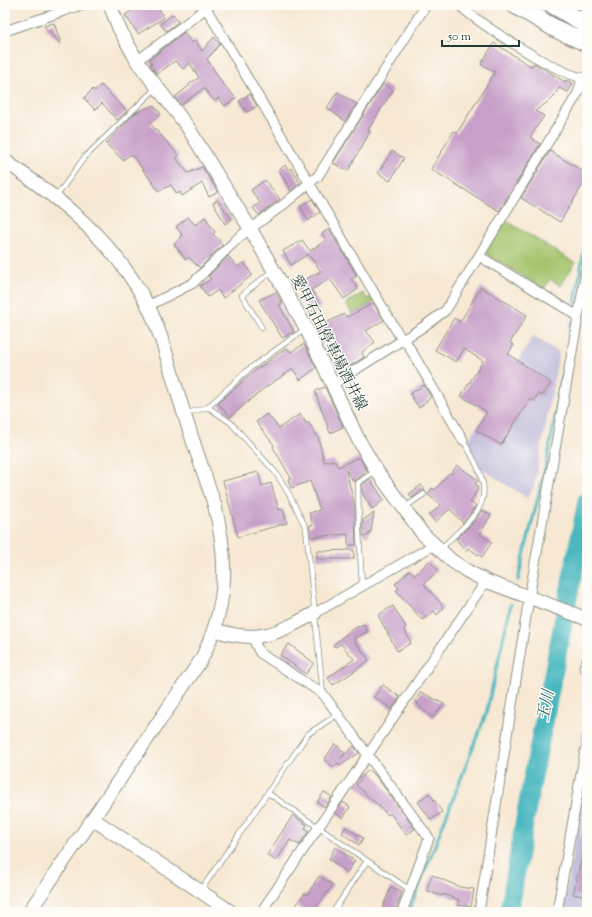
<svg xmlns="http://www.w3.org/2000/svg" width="592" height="917" font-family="'Sorts Mill Goudy','Noto Serif JP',serif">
  <rect width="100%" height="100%" fill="#fdfcf7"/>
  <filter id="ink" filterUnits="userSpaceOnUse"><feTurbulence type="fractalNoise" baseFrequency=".025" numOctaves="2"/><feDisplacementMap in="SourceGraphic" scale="8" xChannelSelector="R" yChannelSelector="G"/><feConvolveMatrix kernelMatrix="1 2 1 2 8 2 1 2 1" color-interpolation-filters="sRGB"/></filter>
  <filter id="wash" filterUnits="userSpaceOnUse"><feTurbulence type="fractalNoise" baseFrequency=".012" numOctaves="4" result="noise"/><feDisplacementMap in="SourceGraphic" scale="16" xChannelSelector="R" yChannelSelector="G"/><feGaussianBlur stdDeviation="0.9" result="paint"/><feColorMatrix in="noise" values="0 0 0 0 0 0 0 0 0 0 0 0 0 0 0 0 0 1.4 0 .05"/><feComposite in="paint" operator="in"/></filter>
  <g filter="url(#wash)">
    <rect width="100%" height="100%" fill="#f7e8d3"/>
    <path fill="#c4c0db" d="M533 336 559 352 534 487 527 498 480 468 467 443Z
      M587 709V755L581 740Z
      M587 764V912H563Z"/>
    <path fill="#a4c46d" stroke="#628050" d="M505 220 575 263 561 286 550 279 544 289 488 255 486 251Z
      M363 293 367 299 373 296 376 301 352 314 346 303Z"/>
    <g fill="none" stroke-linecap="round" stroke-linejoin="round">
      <path stroke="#49b8c0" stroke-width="3" d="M575 303 587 233
        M569 337 571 324
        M518 580 548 456 564 367
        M409 912 486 714 511 604"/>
      <path stroke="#49b8c0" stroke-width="19" d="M509 912 527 807 587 501"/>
    </g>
    <g id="blocks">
      <path fill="#c7a0c9" d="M141 5H157L164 18 138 34 125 15Z
        M173 14 178 22 166 31 160 24Z
        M54 23 61 44 44 26Z
        M184 32 192 43 195 40 202 51 214 37 220 44 207 59 222 83 236 98 225 106 219 98 214 101 204 88 181 105 175 97 190 85 189 84 199 78 190 63 183 69 175 61 157 74 150 65 152 64 149 60Z
        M494 43 529 65 532 66 534 63 565 82 566 80 573 84 568 92 559 88 552 99 535 111 544 116 530 137 540 144 499 211 431 169 454 131 457 133 495 72 481 64Z
        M383 84 393 90 368 130 370 131 366 139 348 171 344 169 333 163Z
        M101 85 127 111 117 120 102 103 95 110 84 98 93 89 95 91Z
        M337 92 357 104 345 121 327 108Z
        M250 94 257 106 247 112 239 101Z
        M153 105 161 114 150 123 179 156 176 158 188 173 202 167 218 192 209 197 202 183 182 196 180 192 177 194 171 185 159 191 131 154 123 160 106 144 135 113Z
        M392 151 404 158 390 181 378 173Z
        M550 151 587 174V178L560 222 521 198Z
        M285 165 288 170 291 168 300 183 291 191 279 170Z
        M265 180 280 199 259 215 253 208 260 203 251 190Z
        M312 199 320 212 308 221 300 206Z
        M217 200 232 219 225 224 213 203Z
        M188 217 195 225 205 217 215 232 213 234 223 244 200 268 188 257 186 260 174 244 181 238 180 236 182 235 176 227Z
        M329 229 357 276 351 279 358 289 344 299 330 279 311 290 321 307 311 312 297 284 321 271 308 254 291 265 283 251 302 240 310 251 326 240 322 234Z
        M228 256 238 267 244 262 252 275 223 298 218 290 208 297 200 286 211 279 208 276Z
        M481 287 527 315 510 343 514 345 508 354 551 383 542 396 538 394 534 401 530 399 501 445 476 430 487 412 461 396 483 361 464 349 456 362 435 350 454 318 460 322Z
        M276 292 282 303 279 305 294 332 282 338 259 300Z
        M373 303 384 320 366 331 375 342 362 352 364 357 341 372 333 360 335 359 330 351 336 348 328 333 321 337 316 328 344 314 346 317 353 314Z
        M304 344 316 368 300 380 293 369 263 389 230 417 218 403 257 369 287 348 291 352Z
        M424 385 431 397 419 408 410 394Z
        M325 387 343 427 330 433 315 391Z
        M267 414 279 428 300 414 306 423 308 422 318 437 324 462 334 460 338 467 359 457 367 471 365 473 354 482 346 470 355 507 356 545H348V534L311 537 309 526 313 525 309 513 320 510 310 481 291 488 288 479 291 478 273 447 274 445 256 422Z
        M457 465 478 480 475 484 478 486 477 488 478 489 470 502 476 506 463 523 450 509 435 522 429 515 441 505 428 495 432 488 435 490 449 473 451 474Z
        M258 472 262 486 271 483 279 510 283 509 287 523 238 537 223 481Z
        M370 479 384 500 372 509 362 493V485Z
        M421 485 425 490 412 498 409 494Z
        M482 510 491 515 480 534 492 542 482 557 468 548 466 551 456 539 476 519Z
        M374 513 371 532H369V536H363V520Z
        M354 550V559H317V551Z
        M429 561 438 570 424 584 442 605 443 609 437 615 434 611 422 620 396 590 399 588 395 584 410 570 415 575Z
        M393 606 406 627 404 629 411 643 397 651 378 615Z
        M364 624 367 632 353 639 369 660 349 675 333 685 328 678 354 659 341 644 335 647 333 645 351 630Z
        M289 644 314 663 306 674 280 655Z
        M383 685 400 697 392 709 374 697Z
        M421 692 444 704 433 718 417 704 418 703 415 700Z
        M335 744 345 753 340 759 354 746 359 753 340 766 338 763 334 767 324 760Z
        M368 770 375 775 415 829 406 835 390 813 388 815 356 785Z
        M324 792 332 797 325 807 317 802Z
        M429 793 442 812 431 820 418 802Z
        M343 802 350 807 343 818 335 813Z
        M293 815 307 825 305 828 309 831 299 845 290 840 276 861 267 855Z
        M346 827 363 838 359 845 342 833Z
        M335 847 355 861 347 872 329 859Z
        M584 848 587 849V897L573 894Z
        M432 875 460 887 474 889 471 907 458 905 459 900 443 894 442 896 428 891 427 889Z
        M319 876 333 885 313 912H305L296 905 305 893 307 895Z
        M391 887 402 892 395 912H381Z"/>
    </g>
  </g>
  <g filter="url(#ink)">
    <use href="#blocks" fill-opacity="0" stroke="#8b9284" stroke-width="1"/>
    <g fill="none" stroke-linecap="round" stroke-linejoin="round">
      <g stroke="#8b9284" stroke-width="6">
        <path id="lane" d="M56 197 84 158 156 88
          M262 328 242 295 272 271
          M208 407 231 423 276 473 289 494 306 528 323 694
          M185 414 208 407 249 369 305 329
          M404 508 424 494
          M441 549C461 526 493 510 481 476 477 463 469 451 463 440
          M362 586 359 531 358 483 375 471
          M268 793 410 890
          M201 890 308 734 338 714
          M333 912 367 861"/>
      </g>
      <g stroke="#8b9284" stroke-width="11">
        <path id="street" d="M459 5C479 23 563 79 587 78
          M206 8 402 340 408 345 463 440
          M5 31 81 5
          M137 61 210 5
          M479 256 578 316
          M148 306 193 283 239 237 283 205 318 176 426 5
          M333 384 423 327 446 310 578 93 582 78
          M315 613 434 545
          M252 637 260 653 323 694 429 838 402 912
          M584 667 587 661
          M261 912 486 581
          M479 912 529 598 587 266
          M557 912 585 751 587 752"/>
      </g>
      <g stroke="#8b9284" stroke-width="15">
        <path id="secondary" d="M110 5 119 28 137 61 187 126 251 230 306 328 357 437 376 470 422 533 452 561 467 571 486 581 587 619
          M5 161C63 201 115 242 148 306 162 334 169 365 178 394 189 431 202 467 214 503 229 561 228 606 201 660L29 912
          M215 630C259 644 276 634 315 613
          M93 819 231 912"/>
      </g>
      <g stroke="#8b9284" stroke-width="19">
        <path id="highway" d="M515 5 556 29 587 43
          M553 5 587 25"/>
      </g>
      <use href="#lane" stroke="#fff" stroke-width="4.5"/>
      <use href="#street" stroke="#fff" stroke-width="9"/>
      <use href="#secondary" stroke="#fff" stroke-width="13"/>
      <use href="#highway" stroke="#fff" stroke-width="17"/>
    </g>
  </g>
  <g text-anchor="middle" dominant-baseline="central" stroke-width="3" stroke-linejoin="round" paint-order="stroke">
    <g font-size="15" fill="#1f3d34" stroke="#fdfcf7">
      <text transform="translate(328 343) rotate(63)">愛甲石田停車場酒井線</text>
    </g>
    <g font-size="16" font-style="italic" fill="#2c625e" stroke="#fdfcf7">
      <text transform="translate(547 706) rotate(-79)">玉川</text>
    </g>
  </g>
  <rect width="592" height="917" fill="none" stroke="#fdfcf7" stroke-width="20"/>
  <path d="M442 40v6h77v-6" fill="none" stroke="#1f3d34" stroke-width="2"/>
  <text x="448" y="40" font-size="12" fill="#1f3d34" stroke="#fdfcf7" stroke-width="3" paint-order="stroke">50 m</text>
</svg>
